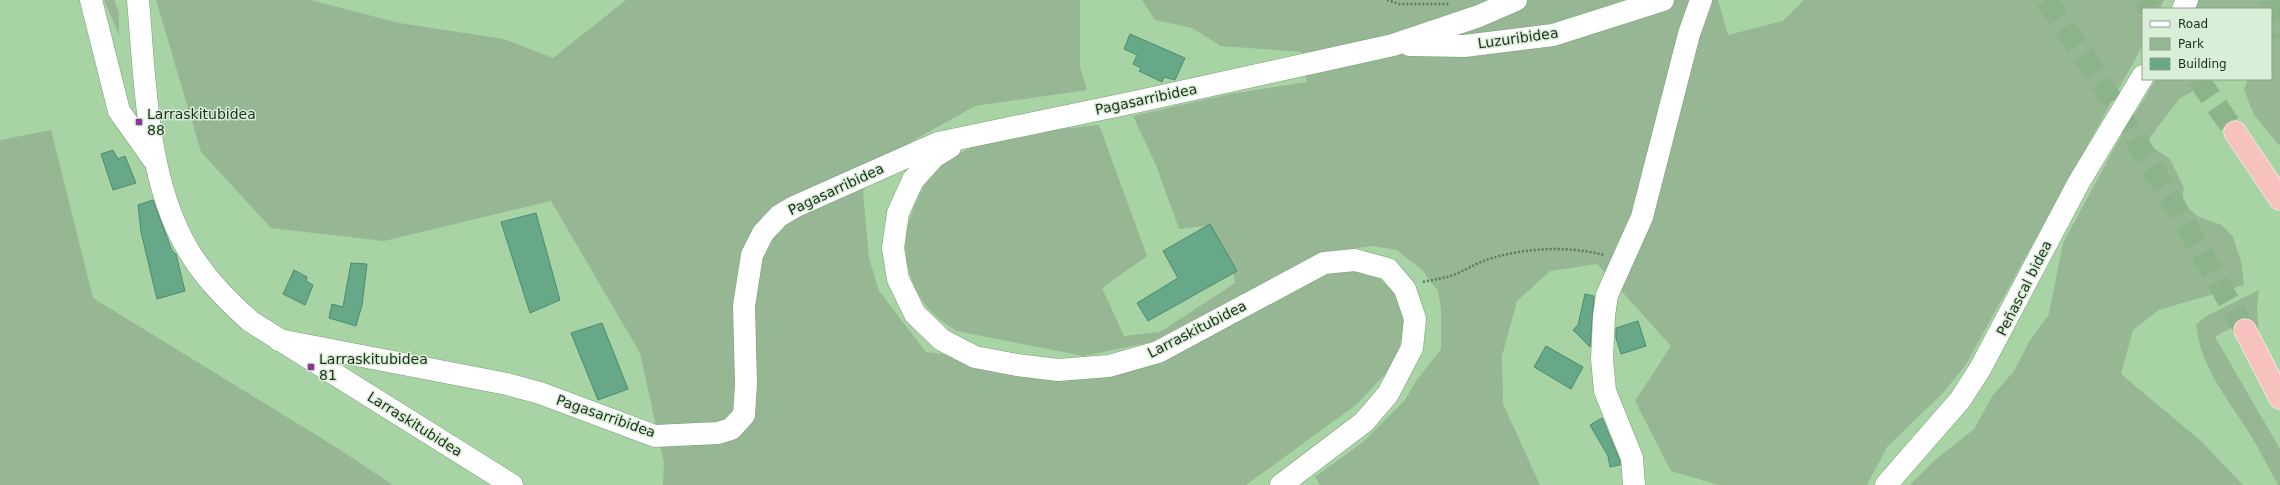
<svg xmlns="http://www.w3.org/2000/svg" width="2280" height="485" font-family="'DejaVu Sans',sans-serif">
  <rect width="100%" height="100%" fill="#a8d4a5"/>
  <path fill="#96b694" d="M104 0H114L119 12V35Z
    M156 0H310L399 23 504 39 553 58 626 0H1080V67L1087 90 975 106 907 144 863 191 869 258 879 291 926 352 943 354 983 370 1037 379 1078 380 1132 370 1304 279 1344 269 1379 278 1406 305 1404 335 1391 368 1356 405 1246 485H663L664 463 640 353 551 201 384 241 271 228 201 152Z
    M1142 0H1718L1728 35 1783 21 1804 0H2164L2160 9H2143V45L1965 366 1943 393 1887 447 1867 485H1719L1671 471 1635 401 1671 346 1597 264 1550 271 1517 301 1502 356 1503 404 1540 485H1320L1315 477 1363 442 1405 400 1416 381 1441 349V309L1438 291 1421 269 1397 250 1373 246 1342 250 1303 262 1151 342 1084 356 956 331 938 318 926 306 914 287 906 261 905 233 915 204 928 178 948 159 980 143 1014 134 1099 125 1147 256 1102 288 1124 336 1160 332 1235 283 1231 261 1206 226 1179 229 1156 165 1133 116 1230 94 1307 82 1301 52 1221 46 1192 28 1155 20Z
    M2197 0H2280V146L2254 115 2244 90 2248 79H2271V9H2193Z
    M2156 79H2214L2179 99 2146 143 2170 159 2184 188 2182 203 2199 217 2222 225 2233 237 2242 265 2244 285 2159 310 2133 330 2121 374 2201 441 2243 485H1910L1934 461 1974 429 1993 395 2014 371 2029 342 2049 314 2063 243 2116 145Z
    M51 130 93 298 339 449 393 485H0V140Z
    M2259 290 2257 306 2259 337 2249 318 2215 337 2280 449V485H2278C2268 467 2259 448 2248 431 2226 397 2201 367 2196 325L2205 317Z"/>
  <path fill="#67a889" stroke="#4c8c6f" d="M1130 34 1185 58 1175 80 1164 77 1162 82 1139 71 1141 68 1133 64 1137 55 1124 49Z
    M113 150 118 159 125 156 136 183 113 190 101 154Z
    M153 200 172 251 176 254 185 291 157 299 141 232 138 205Z
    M536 213 560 300 530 313 501 222Z
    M1210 224 1237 271 1148 321 1137 303 1178 278 1163 251Z
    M351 263 367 264 362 305 356 326 329 318 332 304 343 307Z
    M294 270 307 277 306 281 313 285 305 305 283 294Z
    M1585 294 1594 296 1590 347 1573 330 1578 325Z
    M1638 321 1646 346 1621 354 1616 338V328Z
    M602 323 628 389 598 400 571 333Z
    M1546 346 1583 367 1571 389 1534 367Z
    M1602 418 1620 461V465L1610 467 1608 456 1590 425Z"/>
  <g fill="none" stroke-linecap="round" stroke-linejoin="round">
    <path stroke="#8cb38a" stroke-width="22" stroke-dasharray="22 11" stroke-linecap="butt" d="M2046 0C2120 106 2182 218 2245 330
      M2144 0 2150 9
      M2271 0 2280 38
      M2198 79 2235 132"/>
    <g stroke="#76a073" stroke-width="23">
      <path id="minor" d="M91 0 119 111 153 159
        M138 0C145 78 146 178 187 248 203 276 226 299 250 321L512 485
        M2183 9 2187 0
        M1410 45 1464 46 1553 35 1663 0
        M950 147 934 157 913 180 898 213 893 248 898 279 915 314 942 340 975 357 1017 365 1058 370 1109 366 1158 352 1324 263 1355 260 1388 269 1405 289 1415 319 1412 348 1388 394 1364 422 1281 485
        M279 340 507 384 540 393 655 436 718 433 731 429 744 415 746 384 744 306 752 255 763 233 779 216 794 207 938 143 1135 102 1393 45 1479 16 1516 0
        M1634 485 1632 458 1605 391 1602 359 1604 316 1607 295 1642 217 1689 34 1701 0
        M1886 485 1960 400 1980 369 2079 182 2143 76"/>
    </g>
    <g stroke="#fff" stroke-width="23">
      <path id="highway" d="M2235 132 2280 199
        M2245 330 2280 398"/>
    </g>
    <path stroke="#5d7a5b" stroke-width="2.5" stroke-dasharray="2 2" stroke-linecap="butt" d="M1387 0 1399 4H1449
      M1423 282C1431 280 1439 279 1447 277 1459 274 1471 266 1483 261 1520 248 1566 245 1604 255"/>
    <use href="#minor" stroke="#fff" stroke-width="22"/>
    <use href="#highway" stroke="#f7c2be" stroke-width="22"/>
  </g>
  <g fill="#91339d" stroke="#d8eed6" stroke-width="1.5">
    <rect x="135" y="118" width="8" height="8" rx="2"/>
    <rect x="307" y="363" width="8" height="8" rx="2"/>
  </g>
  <g text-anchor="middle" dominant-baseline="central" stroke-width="3" stroke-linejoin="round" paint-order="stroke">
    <g font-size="14" fill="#1d2e1c" stroke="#d8eed6">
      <text transform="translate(1518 38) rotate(-8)">Luzuribidea</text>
      <text transform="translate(1146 99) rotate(-12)">Pagasarribidea</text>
      <text transform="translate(836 189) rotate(-25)">Pagasarribidea</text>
      <text transform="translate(2024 288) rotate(-63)">Peñascal bidea</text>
      <text transform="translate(1197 329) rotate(-27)">Larraskitubidea</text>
      <text transform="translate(606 416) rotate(19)">Pagasarribidea</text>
      <text transform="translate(415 424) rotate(32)">Larraskitubidea</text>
    </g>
    <g font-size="14" fill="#1d2e1c" stroke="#d8eed6" text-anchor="start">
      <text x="147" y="114">Larraskitubidea<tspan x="147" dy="16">88</tspan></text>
      <text x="319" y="359">Larraskitubidea<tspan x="319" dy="16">81</tspan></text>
    </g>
  </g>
  <rect x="2142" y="8" width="130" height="72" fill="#d8eed6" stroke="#8da18c"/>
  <rect x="2150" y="21" width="20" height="6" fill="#ffffff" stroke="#8da18c"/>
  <text x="2178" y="28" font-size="12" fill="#1d2e1c">Road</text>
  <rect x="2150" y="38" width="20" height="12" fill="#96b694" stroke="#8da18c"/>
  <text x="2178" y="48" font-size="12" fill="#1d2e1c">Park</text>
  <rect x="2150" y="58" width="20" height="12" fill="#67a889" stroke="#8da18c"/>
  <text x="2178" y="68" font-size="12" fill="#1d2e1c">Building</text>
</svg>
